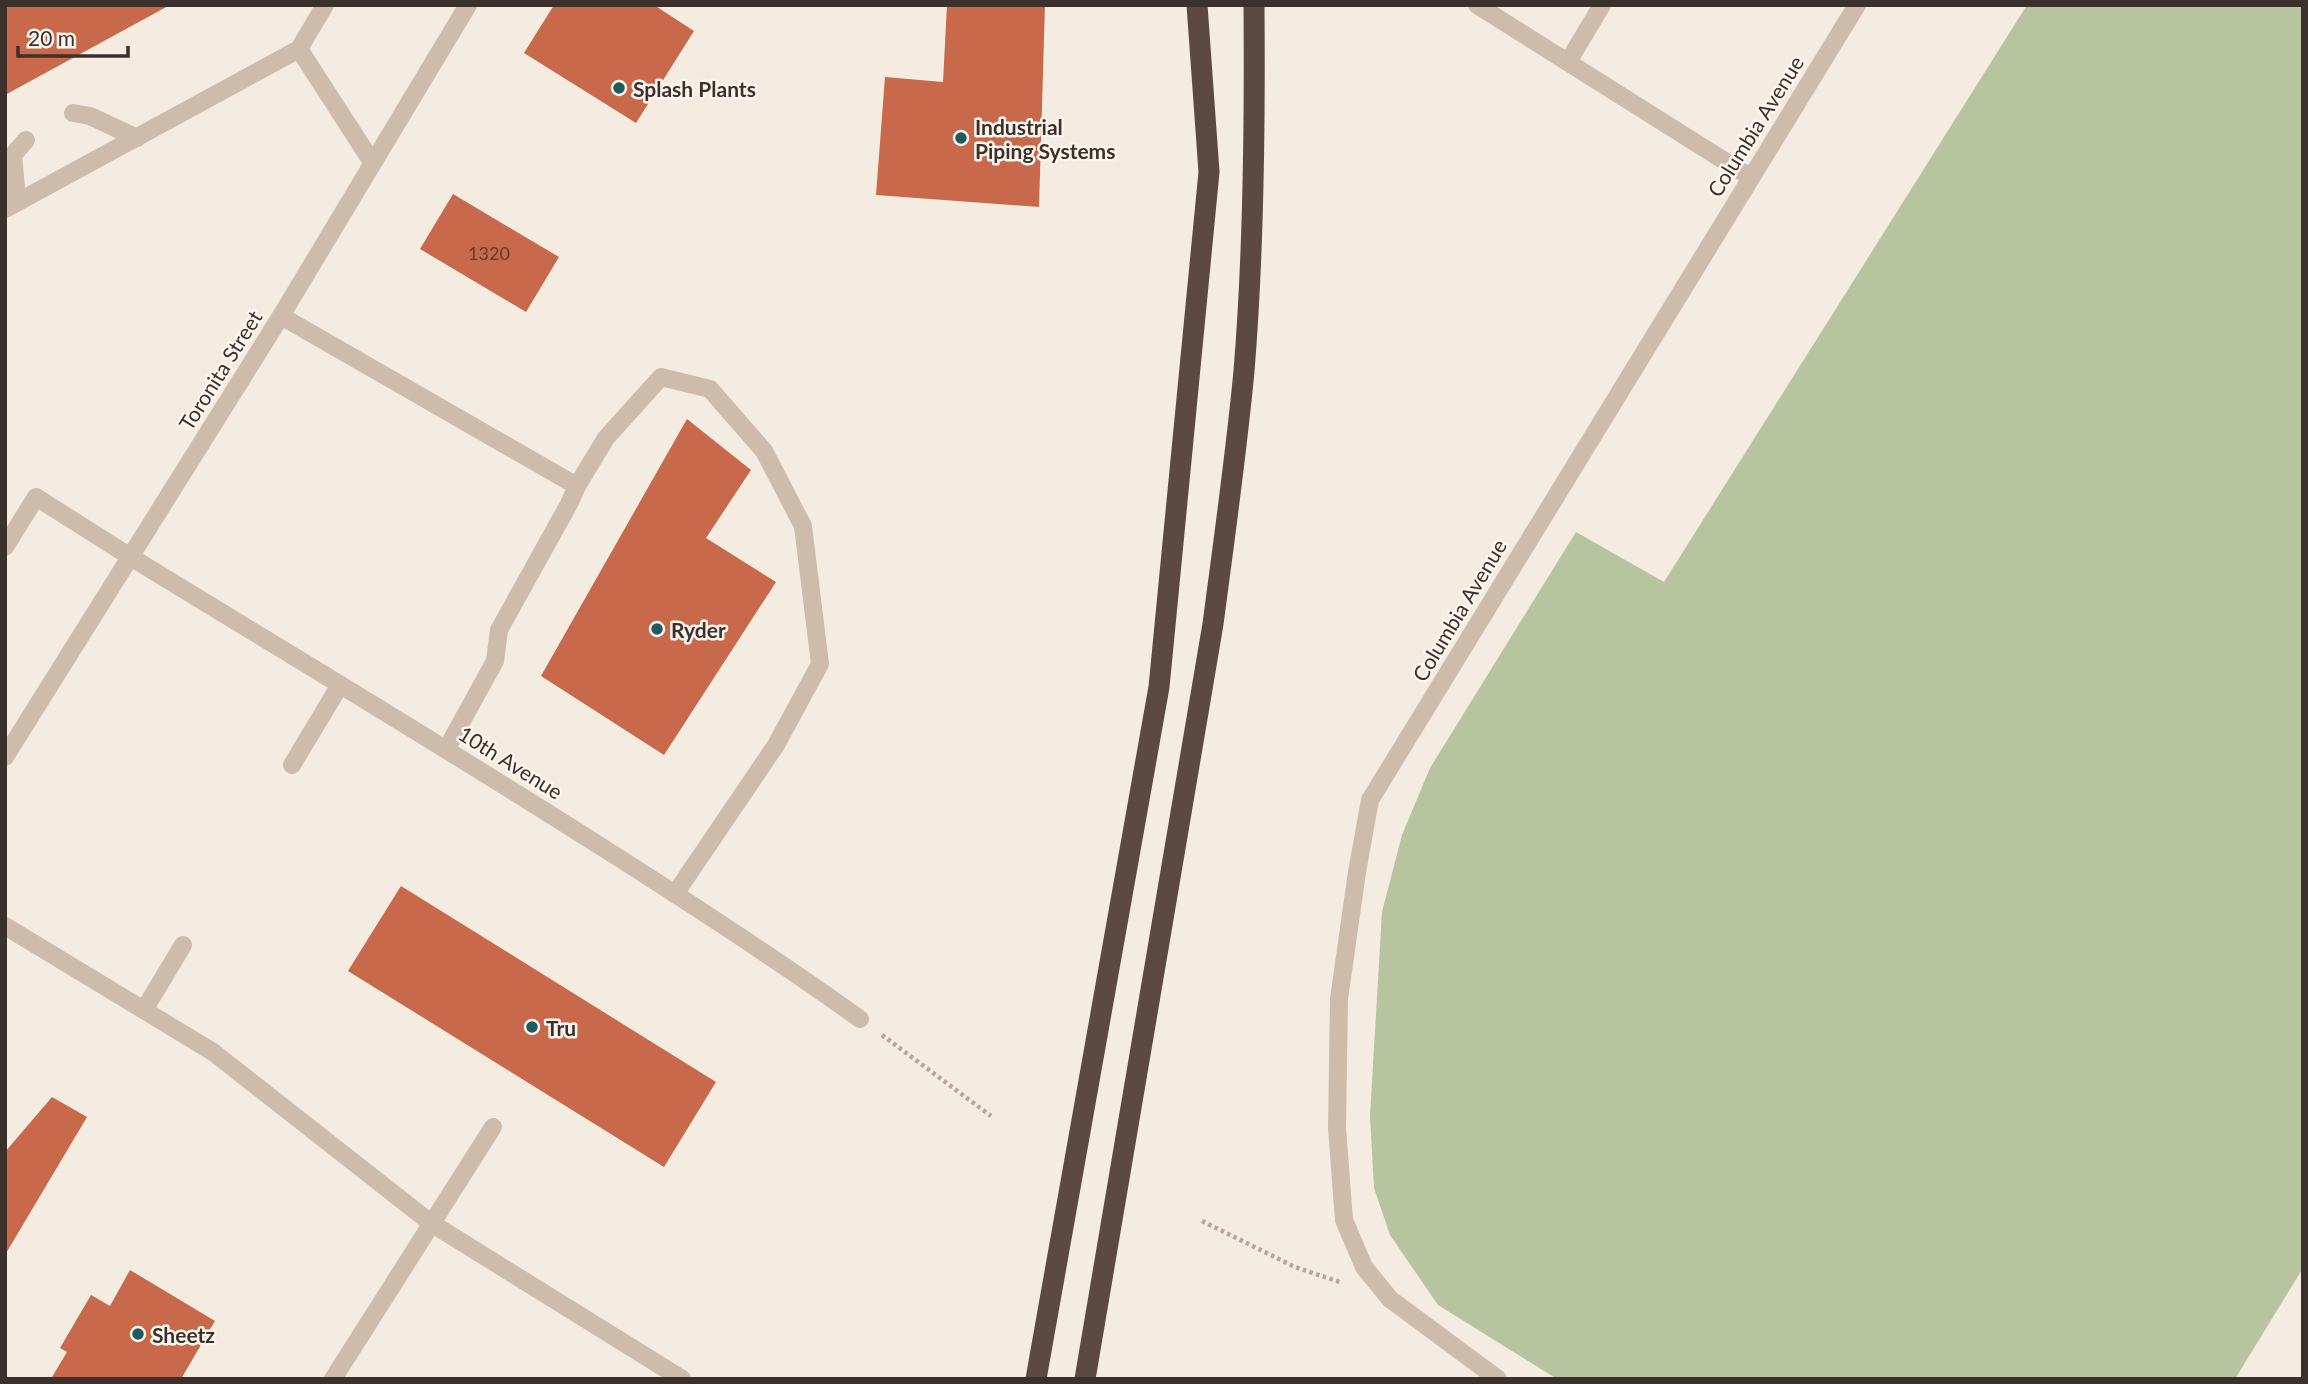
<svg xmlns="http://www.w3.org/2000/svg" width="2308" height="1384" font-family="Lato,sans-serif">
  <rect width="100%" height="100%" fill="#f4ebe1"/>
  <path fill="#b8c4a0" d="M2027 5H2303V1268L2235 1379H1557L1438 1305 1390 1235 1374 1188 1370 1116 1382 912 1402 835 1430 768 1576 532 1664 582Z"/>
  <path fill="#c8694b" d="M5 5H170L5 95Z
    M554 5H654L694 31 636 123 524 53Z
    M947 5H1045L1039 207 876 195 885 77 943 82Z
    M453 194 559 257 526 312 420 249Z
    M687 419 751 470 706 538 776 582 664 755 541 676Z
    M401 886 716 1082 664 1167 348 971Z
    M52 1097 87 1117 5 1255V1152Z
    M130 1270 215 1321 181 1379 52 1377 67 1352 60 1348 91 1295 110 1306Z"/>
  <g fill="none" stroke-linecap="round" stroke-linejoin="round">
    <path stroke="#b9a596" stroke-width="4.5" stroke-dasharray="3.5 3.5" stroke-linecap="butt" d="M882 1035 991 1116
      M1202 1221 1295 1267 1340 1282"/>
    <path stroke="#cdbbac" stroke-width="18" d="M1477 5 1750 177
      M299 49 372 162
      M1568 62 1602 5
      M73 113 90 116 137 138
      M11 206 16 188 13 155 26 140
      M5 209 299 49 325 5
      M281 316 577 486
      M5 547 36 497 129 556
      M447 748 495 661 499 630 569 504 577 486 606 438 661 377 710 389 764 451 803 526 820 664 776 745 675 894
      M292 765 340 685
      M5 926 213 1052 431 1223 682 1379
      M144 1010 183 945
      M333 1379 493 1127"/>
    <path stroke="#cdbbac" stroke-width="18" d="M129 556C289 654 450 750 608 851 693 905 778 960 860 1019
      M5 757 281 316 468 5
      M1498 1379 1390 1299 1364 1267 1344 1220 1337 1128 1339 999 1357 872 1370 800 1857 5"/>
    <path stroke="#5c4a42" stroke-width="21" d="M1036 1379 1159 687 1209 172 1197 5
      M1085 1379 1213 624C1224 540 1236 456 1244 371 1254 250 1255 127 1254 5"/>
  </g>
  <g fill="#1f5a5e" stroke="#fbf5ee" stroke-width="2.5">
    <circle cx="619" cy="88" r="7"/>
    <circle cx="961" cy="138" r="7"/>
    <circle cx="657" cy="629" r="7"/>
    <circle cx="532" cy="1027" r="7"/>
    <circle cx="138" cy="1334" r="7"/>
  </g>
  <g text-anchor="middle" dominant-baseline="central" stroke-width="5" stroke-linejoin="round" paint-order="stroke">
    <g font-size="18" fill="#5e3e33">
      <text x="489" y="253">1320</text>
    </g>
    <g font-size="21" font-weight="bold" fill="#3b302b" stroke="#fbf5ee" text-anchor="start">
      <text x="633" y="88">Splash Plants</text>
      <text x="975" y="126">Industrial<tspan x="975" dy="24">Piping Systems</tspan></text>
      <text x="671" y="629">Ryder</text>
      <text x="546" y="1027">Tru</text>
      <text x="152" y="1334">Sheetz</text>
    </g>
    <g font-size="21" fill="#3b302b" stroke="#fbf5ee">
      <text transform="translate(1755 126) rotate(-58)">Columbia Avenue</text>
      <text transform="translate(220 370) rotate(-58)">Toronita Street</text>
      <text transform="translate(1459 610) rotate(-59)">Columbia Avenue</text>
      <text transform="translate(511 762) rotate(32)">10th Avenue</text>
    </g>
  </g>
  <rect width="2308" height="1384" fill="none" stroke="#3b302b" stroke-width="14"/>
  <path d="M18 46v10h110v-10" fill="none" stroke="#3b302b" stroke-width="3.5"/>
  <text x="28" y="46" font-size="21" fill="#3b302b" stroke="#fbf5ee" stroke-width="5" paint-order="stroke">20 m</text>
</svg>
